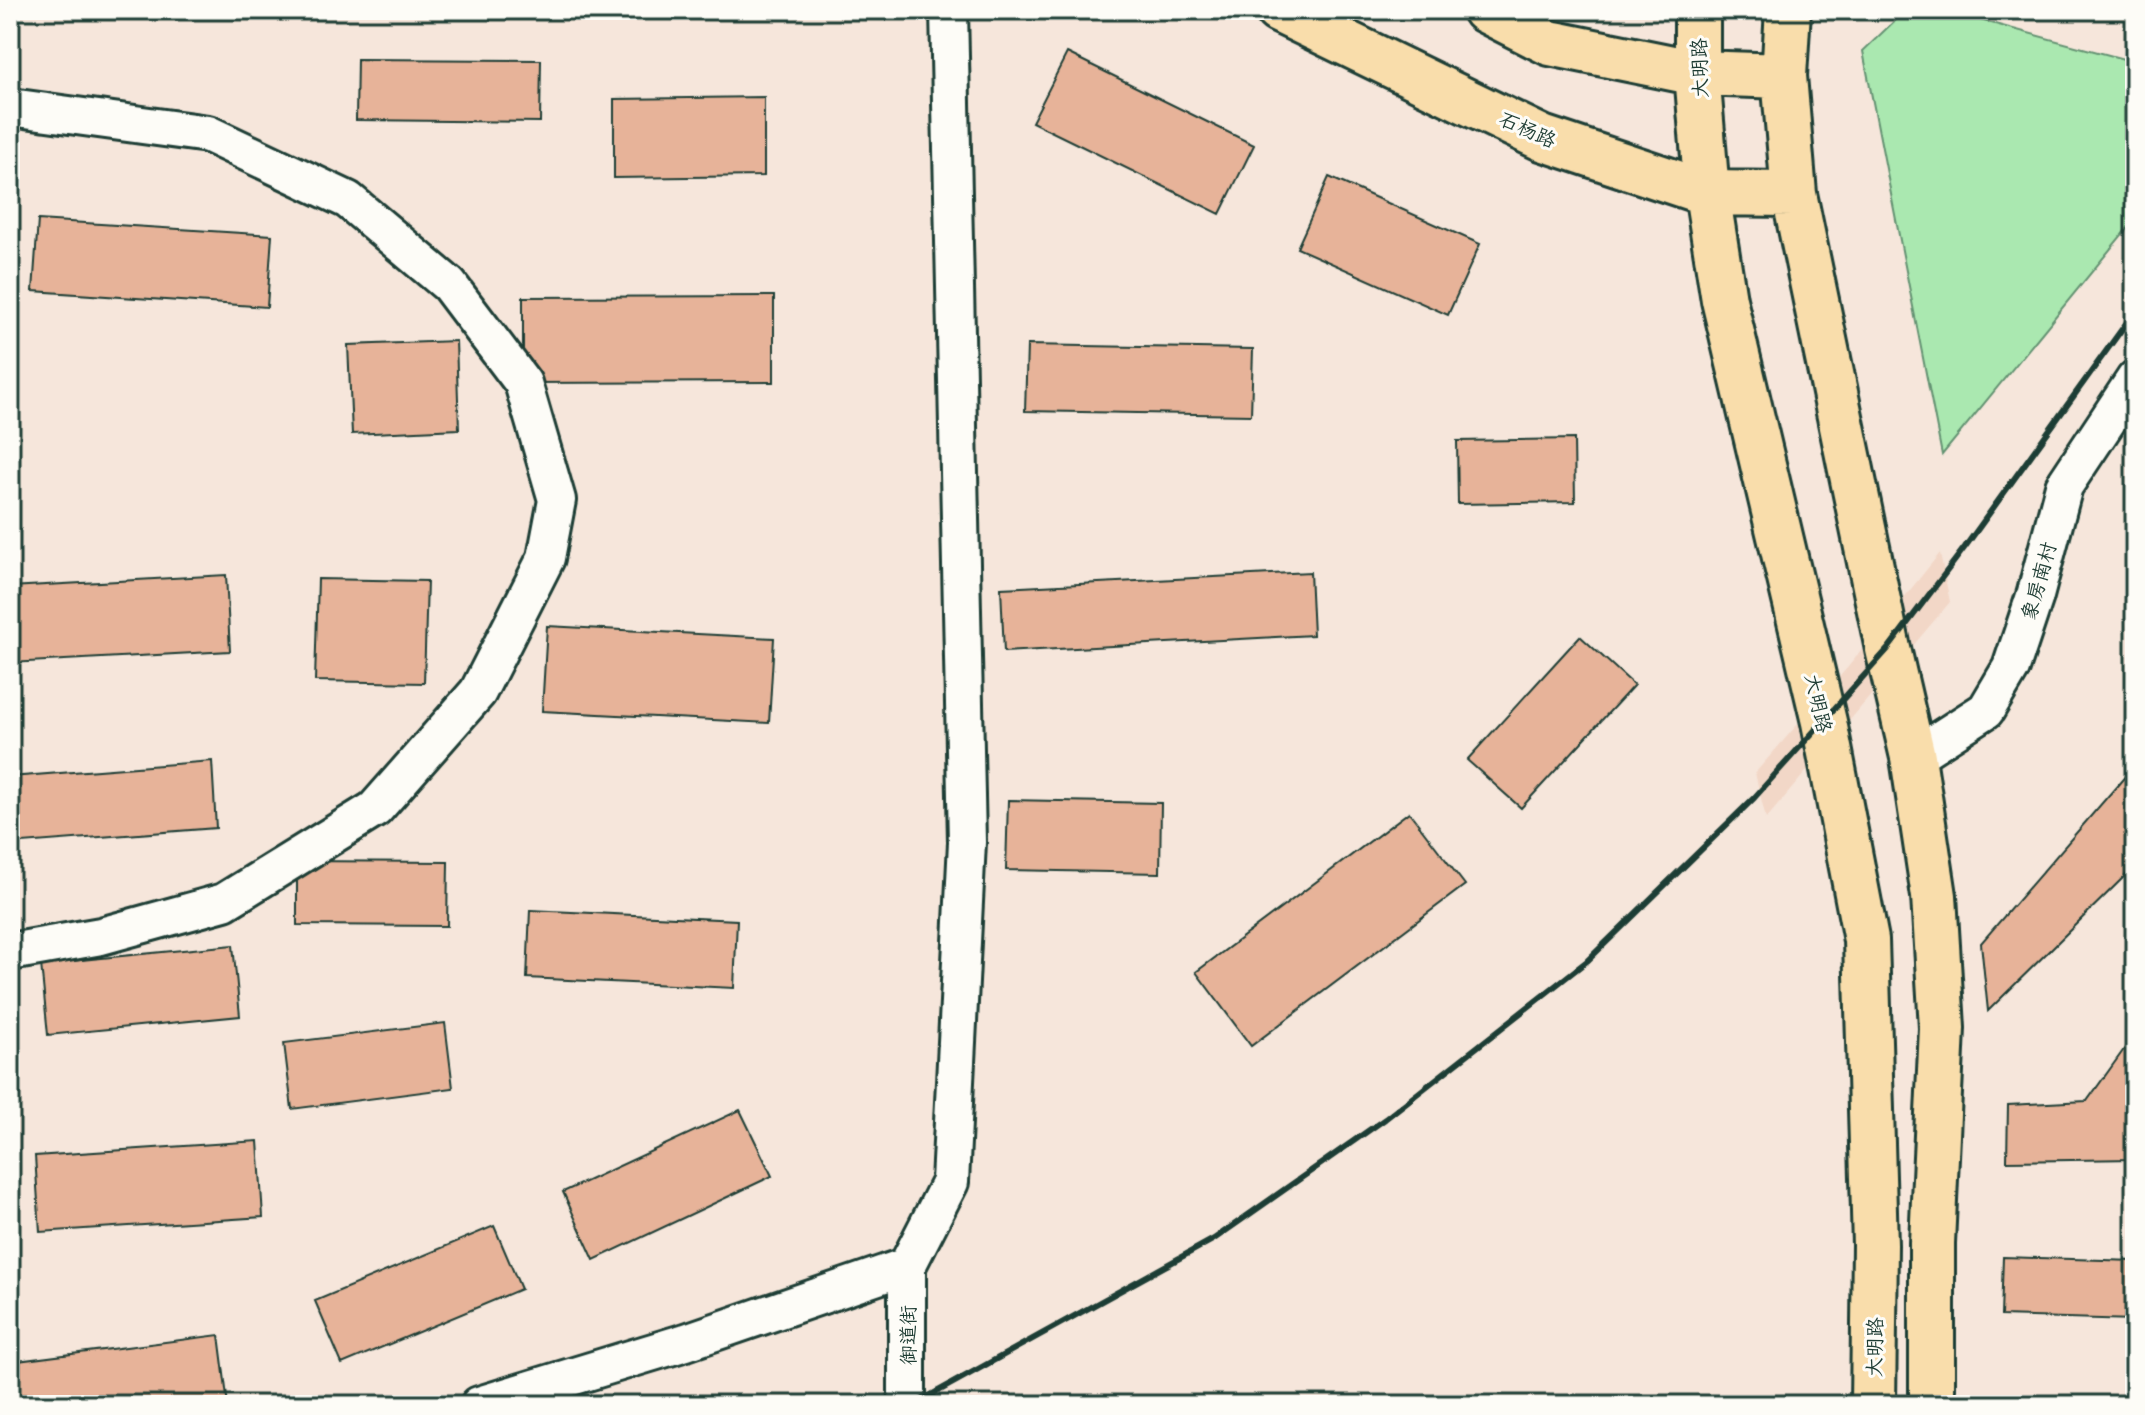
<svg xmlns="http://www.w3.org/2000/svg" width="2145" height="1415" font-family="Delius,'LXGW WenKai TC',sans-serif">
  <rect width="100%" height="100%" fill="#f6e6db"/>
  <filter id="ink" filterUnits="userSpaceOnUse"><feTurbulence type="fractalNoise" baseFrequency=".0125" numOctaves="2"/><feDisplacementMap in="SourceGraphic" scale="16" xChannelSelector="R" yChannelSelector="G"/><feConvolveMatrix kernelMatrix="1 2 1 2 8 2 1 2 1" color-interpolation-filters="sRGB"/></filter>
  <g filter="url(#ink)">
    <path fill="#f2d7c7" d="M1940 553 1950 602 1766 819 1755 773 1848 667Z"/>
    <path fill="#aae8b0" stroke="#649272" stroke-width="2" d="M1906 10H1943L2135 62V219L1942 455 1863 51Z"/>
    <path fill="#e7b399" stroke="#1f3d34" stroke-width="2" d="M181 10H282L281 20Z
      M1067 53 1254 145 1220 214 1032 122Z
      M357 59 541 60 540 122 356 120Z
      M764 97V176L614 178V99Z
      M1329 177 1480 244 1448 315 1297 248Z
      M38 220 272 235 267 307 33 291Z
      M774 296V382L523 383V297Z
      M456 341 459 429 352 434 348 345Z
      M1027 345 1253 349 1251 415 1025 411Z
      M1574 439 1575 502 1458 504 1457 441Z
      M1310 572 1313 635 1004 652 1001 588Z
      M226 575 230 651 10 663V587Z
      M318 579 427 581 424 683 315 681Z
      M547 626 774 638 769 723 542 711Z
      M1580 636 1634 685 1521 808 1467 760Z
      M212 761 216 828 10 844V777Z
      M2135 765V866L1988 1011 1981 943Z
      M1008 800 1161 803 1160 873 1006 870Z
      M1409 812 1465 885 1251 1046 1196 972Z
      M297 861 448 862 447 926 297 925Z
      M530 910 737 920 734 988 527 978Z
      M233 945 240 1016 48 1035 41 964Z
      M445 1023 453 1088 292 1109 284 1043Z
      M2135 1034V1159L2007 1161 2008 1105 2087 1101Z
      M740 1110 772 1176 594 1260 563 1192Z
      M258 1141 263 1217 40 1232 35 1156Z
      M494 1226 521 1289 342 1364 315 1301Z
      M2003 1257 2135 1261V1320L2001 1316Z
      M219 1335 228 1405H10V1362Z
      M2006 1400 2135 1404V1405H2005Z"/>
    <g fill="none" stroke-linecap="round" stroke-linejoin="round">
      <g stroke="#1f3d34" stroke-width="42">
        <path id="minor" d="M10 109 18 108 208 134 348 200 449 285 523 383 557 500 546 558 478 692 375 809 224 902 101 936 10 952
          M1913 757 1986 710 2011 668 2035 596 2064 486 2135 379
          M479 1405 686 1342 907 1266 950 1182 967 842 949 10
          M907 1405V1266"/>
      </g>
      <g stroke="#1f3d34" stroke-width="50">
        <path id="major" d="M1278 10 1542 138 1707 193 1794 194
          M1485 10 1550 43 1697 73 1784 76
          M1697 10V73L1707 193 1724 300 1824 722 1866 940 1875 1245 1873 1405
          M1788 10 1784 76 1794 194 1888 649 1913 757 1934 896 1942 1028 1932 1243V1405"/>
      </g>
      <use href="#minor" stroke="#fdfcf7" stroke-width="36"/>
      <use href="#major" stroke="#f9ddab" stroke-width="44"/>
      <path stroke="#1f3d34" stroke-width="6" d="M913 1405 1214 1239 1385 1119 1587 961 1754 798 1888 649 1965 547 2135 311"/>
    </g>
  </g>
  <g text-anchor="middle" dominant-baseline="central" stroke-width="6" stroke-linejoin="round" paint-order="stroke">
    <g font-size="20" fill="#1f3d34" stroke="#fdfcf7">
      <text transform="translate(1699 68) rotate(-92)">大明路</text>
      <text transform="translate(1528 129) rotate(24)">石杨路</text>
      <text transform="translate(2038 581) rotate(-74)">象房南村</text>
      <text transform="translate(1819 703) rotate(77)">大明路</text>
      <text transform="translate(907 1335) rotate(-90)">御道街</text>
      <text transform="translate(1874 1347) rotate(-89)">大明路</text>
    </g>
  </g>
  <rect width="2145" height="1415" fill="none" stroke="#fdfcf7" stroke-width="40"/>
  <rect x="20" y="20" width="2105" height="1375" fill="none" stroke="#1f3d34" stroke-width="3" filter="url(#ink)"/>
</svg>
